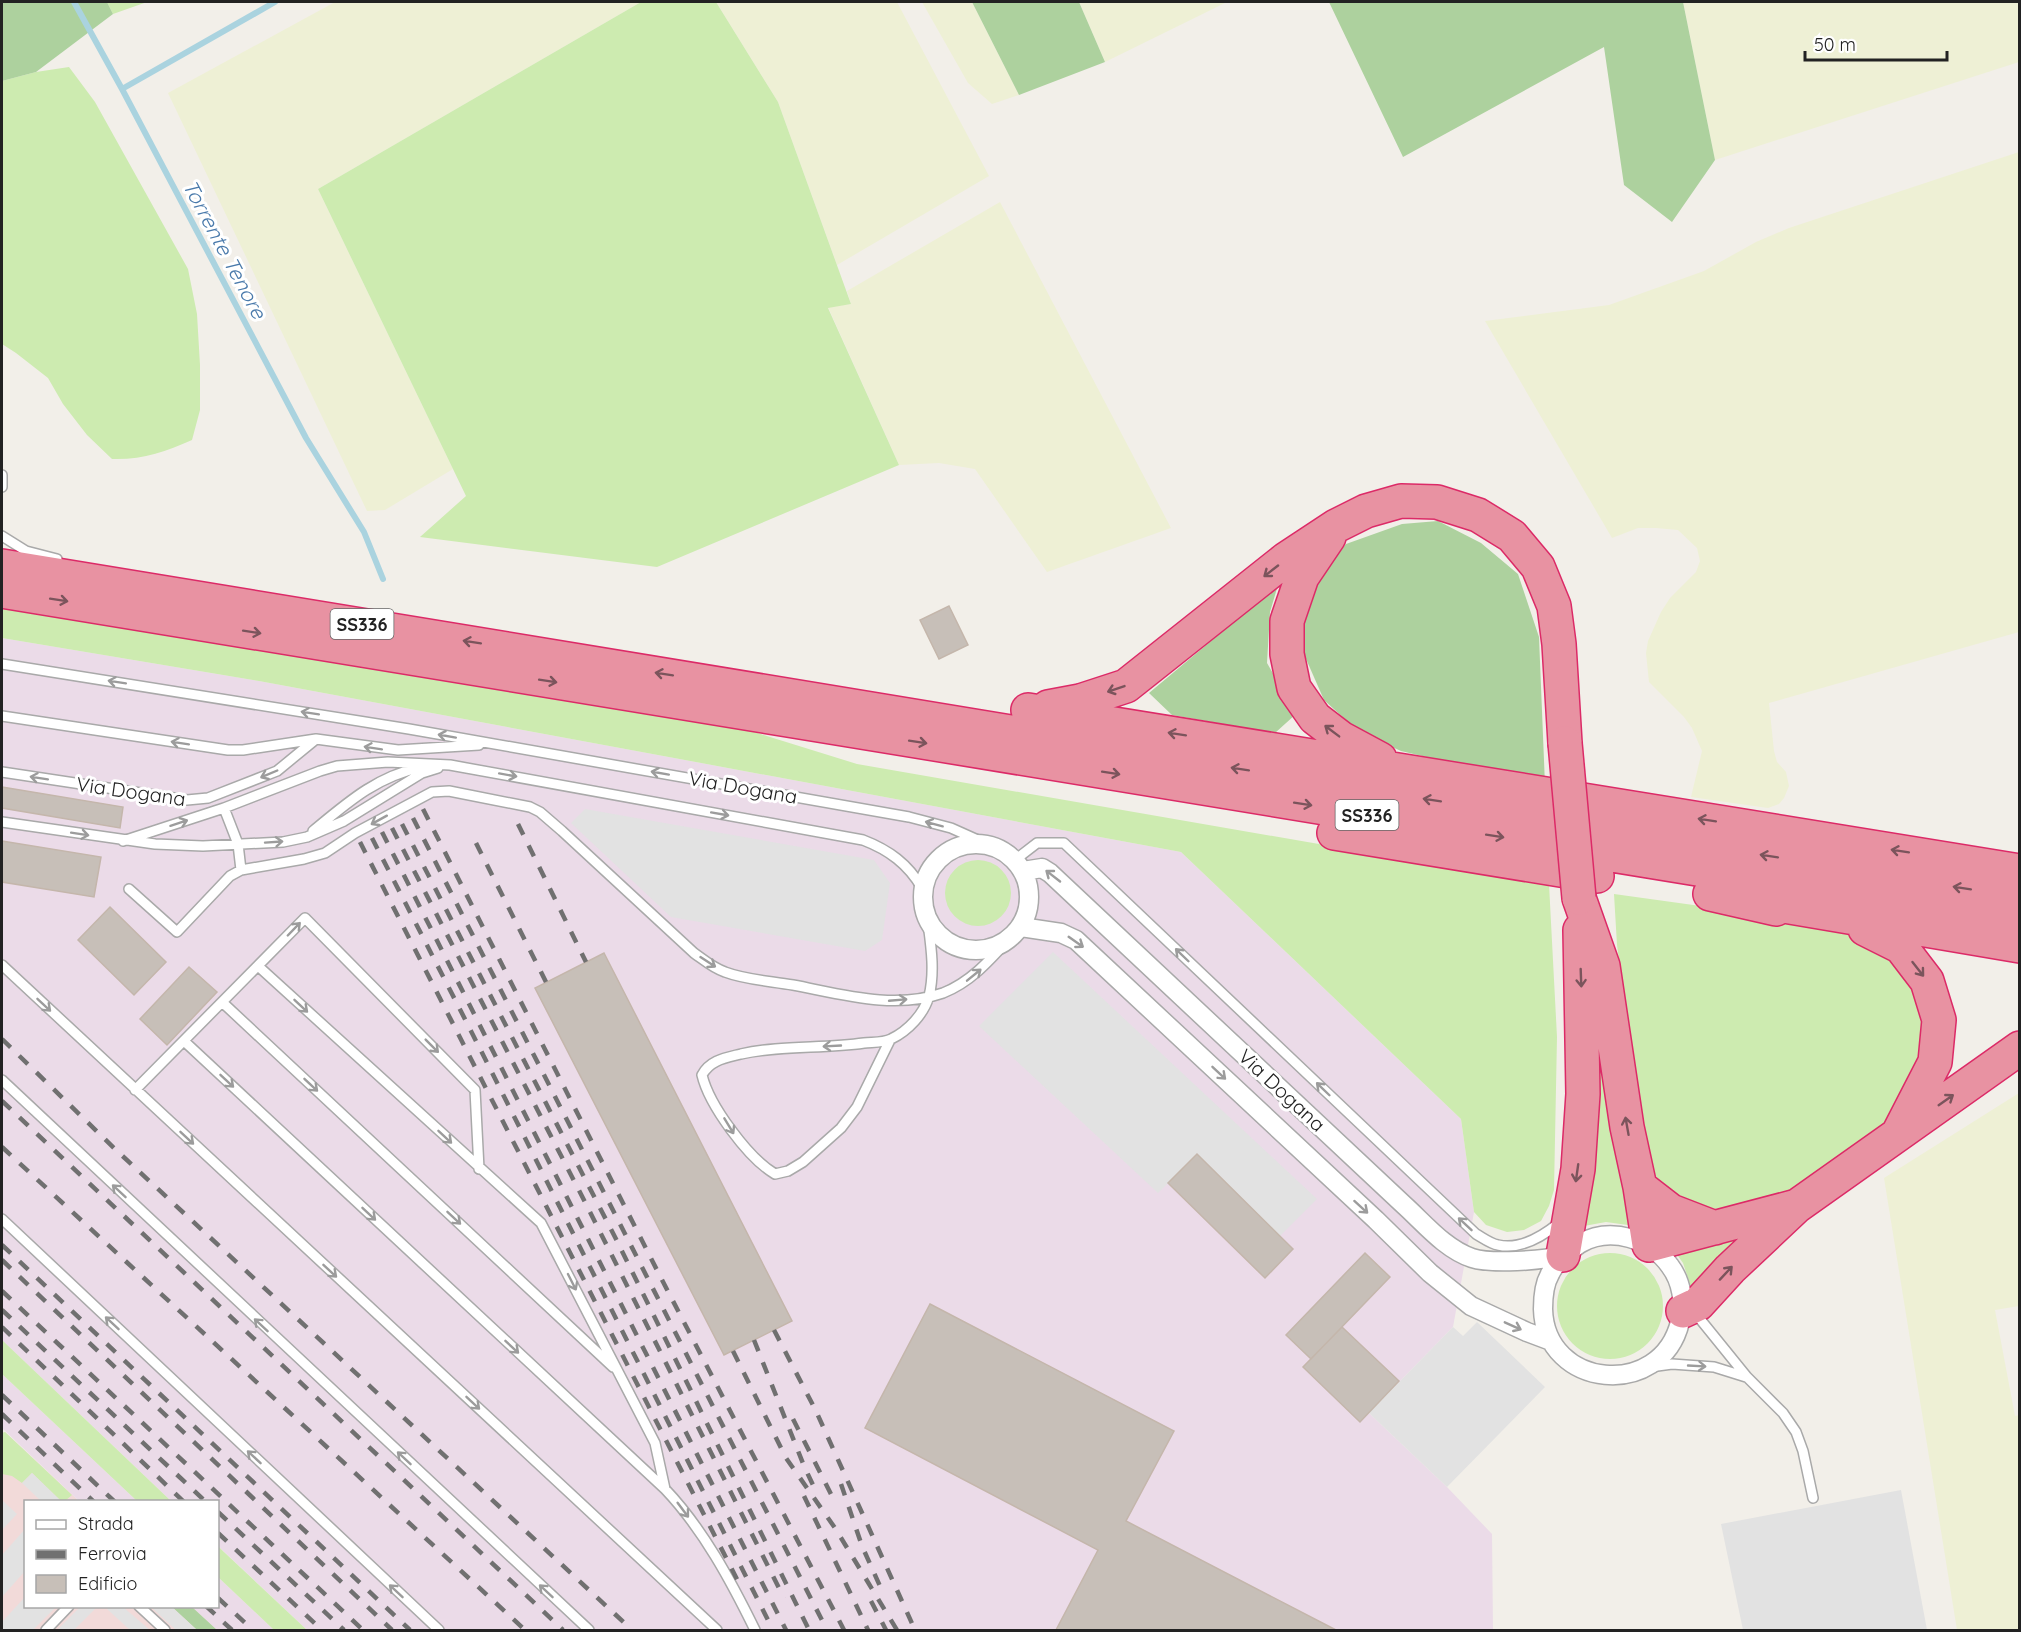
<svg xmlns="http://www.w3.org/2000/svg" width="2021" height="1632" font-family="Quicksand,sans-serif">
  <rect width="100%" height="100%" fill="#f2efe9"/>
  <path fill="#f2dad9" d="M5 1432 79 1501 26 1502V1606L192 1607 217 1630H2V1433Z"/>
  <path fill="#ebdbe8" d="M2 638 259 681 1181 852 1461 1119 1474 1212 1453 1327 1369 1413 1447 1487 1492 1534 1493 1630H307L218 1546V1502L171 1501 2 1340Z
    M2 1374 137 1501H79L2 1428Z
    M218 1577 274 1630H217L192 1607 218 1606Z"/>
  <path fill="#eef0d5" d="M335 2H641L318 189 453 469 385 510 367 511 168 93Z
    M716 2H897L989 176 837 265 778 102Z
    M922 2H972L1019 95 992 104 968 83Z
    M1079 2H1227L1105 62Z
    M1683 2H2019V62L1715 160Z
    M2019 152V632L1769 703 1774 751 1777 762 1786 772 1789 786 1784 798 1779 804 1768 808 1691 797 1702 751 1692 728 1684 717 1649 682 1646 653 1648 641 1661 612 1670 598 1696 572 1700 561 1697 548 1678 530 1656 528H1638L1612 538 1485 321 1609 305 1704 271 1756 242 1789 228Z
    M1000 202 1171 528 1047 572 975 469 939 463 899 465 828 307 851 304 847 291Z
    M2019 1093V1306L1995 1310 2015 1416 2019 1415V1630H1957L1884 1178Z"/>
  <path fill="#cdebb0" d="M107 2H147L113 14Z
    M641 2H716L778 102 851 304 828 308 899 465 657 567 420 537 466 496 318 189Z
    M69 67 95 102 188 269 197 314 200 365V410L192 440C165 452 142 460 112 459L87 435 63 404 48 378 16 353 2 344V81L36 72Z
    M2 605 656 712 751 731 857 764 1549 884 1557 1037 1554 1190 1549 1206 1541 1221 1524 1230 1507 1232 1486 1225 1474 1212 1461 1119 1181 852 259 681 2 638Z
    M945 893a33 33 0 1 1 66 0a33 33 0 1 1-66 0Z
    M1614 894 1751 913 1850 935 1884 948 1924 1002 1925 1051 1894 1118 1803 1185 1757 1205 1712 1209 1683 1207 1663 1191 1645 1152 1617 945Z
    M1596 1036 1635 1226 1606 1222 1584 1226Z
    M1775 1219 1694 1296 1683 1263 1670 1245Z
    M1557 1306a53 53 0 1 1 106 0a53 53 0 1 1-106 0Z
    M2 1340 171 1501H137L2 1374Z
    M5 1432 72 1495 65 1501H61L32 1473 22 1483 12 1476 2 1474V1433Z
    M218 1546 224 1552 307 1630H274L218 1577Z"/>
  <path fill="#add19e" d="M2 2H107L113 14 36 72 2 81Z
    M972 2H1079L1105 62 1019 95Z
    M1329 2H1683L1715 160 1672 222 1624 185 1604 47 1403 157Z
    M1438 521 1481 543 1518 574 1539 637 1545 785 1401 751 1359 732 1324 700 1303 652 1300 616 1317 577 1346 544 1402 524Z
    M1278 585 1270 612 1267 663 1296 714 1275 733 1172 715 1149 693Z
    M172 1607H192L217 1630H197Z"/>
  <path fill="#e2e2e2" d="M585 809 874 860 890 883 882 940 865 951 671 917 571 823Z
    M1053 952 1317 1199 1280 1236 1197 1155 1158 1193 979 1026Z
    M1477 1322 1545 1387 1447 1487 1369 1413 1453 1327 1463 1336Z
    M32 1473 61 1501H41L22 1483Z
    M1901 1490 1927 1630H1743L1721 1524Z
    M2 1500 17 1514 2 1530Z
    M25 1529V1571L2 1597V1555Z
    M25 1597 26 1606 56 1607 33 1630H2V1622Z
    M80 1607H97L74 1630H57Z
    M109 1607H123L150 1630H130L107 1609Z
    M151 1607H172L197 1630H176Z"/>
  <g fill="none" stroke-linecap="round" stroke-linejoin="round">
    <path stroke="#aad3df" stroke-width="6" d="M74 2 122 89 306 438 364 532 383 579
      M122 89 275 2"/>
  </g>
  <path fill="#c7bfb8" stroke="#c4b6ab" stroke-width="1.5" d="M949 606 968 645 939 659 920 620Z
    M2 787 123 807 120 828 2 808Z
    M2 841 101 857 94 897 2 882Z
    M110 907 166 962 134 995 78 940Z
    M604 953 792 1321 724 1355 535 988Z
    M189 967 217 992 167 1045 140 1019Z
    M1197 1154 1293 1249 1265 1278 1168 1183Z
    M1365 1253 1390 1277 1311 1359 1286 1335Z
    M930 1304 1174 1431 1126 1521 1336 1630H1056L1098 1550 865 1428Z
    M1342 1327 1399 1381 1360 1422 1303 1367Z"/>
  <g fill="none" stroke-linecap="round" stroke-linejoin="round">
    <g stroke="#a9a9a9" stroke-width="12">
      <path id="lane" d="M2 475V487
        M2 536 26 551 57 559
        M2 664 409 729 909 817 951 828 989 845
        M2 716 228 750H243L316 739 398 750 479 745
        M2 772 187 800 208 798 277 771 316 739
        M224 808 238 844 241 870
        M2 822 155 844 203 846 283 842 307 837 344 821 422 773 438 768
        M313 831C348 802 376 777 421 767
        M123 841 224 808 320 771 337 766 388 762 450 765 863 840C889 850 908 864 922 888
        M1015 860 1037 843H1064L1476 1234C1483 1238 1491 1244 1498 1245 1520 1250 1543 1236 1559 1223
        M129 889 177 932 230 876 241 870 304 859 325 853 355 833 432 792 449 791 530 807 540 812 562 831 694 953C704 960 713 968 725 972 746 980 770 981 793 985 841 994 894 1010 943 993 971 982 990 960 1010 938
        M2 965 717 1630
        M258 966 541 1223 655 1443 665 1489
        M222 1002 613 1367
        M890 1040 857 1107 841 1128 803 1162 788 1171 775 1174C748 1158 709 1105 702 1075 710 1060 725 1058 741 1054 781 1045 823 1049 864 1043 872 1042 883 1043 891 1039 908 1031 924 1014 929 996 935 972 931 946 928 923
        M184 1041 665 1489C703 1529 731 1581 755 1630
        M2 1080 589 1630
        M135 1090 305 918 475 1090 479 1169
        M2 1219 439 1630
        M1693 1316 1700 1319 1747 1377 1783 1413 1796 1432 1803 1451 1813 1498
        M1650 1367 1672 1364 1714 1367 1746 1377
        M139 1606 165 1630
        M46 1630 69 1606"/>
    </g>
    <g stroke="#a9a9a9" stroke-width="21">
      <path id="street" d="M923 897a53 53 0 1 1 106 0a53 53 0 1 1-106 0Z
        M1023 871 1042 868 1050 873 1404 1205C1424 1223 1445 1249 1472 1258 1490 1264 1543 1261 1562 1255 1569 1253 1575 1246 1581 1243 1611 1226 1651 1239 1670 1266 1682 1282 1685 1303 1680 1322 1661 1400 1545 1389 1543 1309 1543 1297 1544 1284 1550 1274 1553 1267 1559 1261 1563 1255
        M1021 927 1061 933 1076 940 1376 1220 1430 1273 1471 1306 1527 1332 1551 1341"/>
    </g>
    <g stroke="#dc2a67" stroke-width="36">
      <path id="highway" d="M1329 537 1302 577 1287 621V654L1294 688 1315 718 1341 738 1380 759
        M2 566 2020 898
        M2 591 2020 922
        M1048 707 1080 701 1126 686 1286 559 1336 526 1366 511 1401 501 1437 502 1478 515 1512 536 1538 567 1554 606 1559 644 1565 743
        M1028 710 2020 871
        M1334 833 1597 876
        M1710 894 1776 909
        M1579 898 1603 966 1627 1127 1640 1187 1649 1245 1797 1206
        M1754 901 2020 946
        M1865 929 1901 947 1927 981 1939 1020 1935 1062 1900 1130
        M1640 1187 1671 1211 1715 1228
        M1563 1255 1578 1169 1583 1094 1580 930
        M1683 1311 1698 1304 1730 1269 1797 1206 2020 1048"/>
    </g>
    <use href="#lane" stroke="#fff" stroke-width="9"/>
    <use href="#street" stroke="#fff" stroke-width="18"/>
    <use href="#highway" stroke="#e892a2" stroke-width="33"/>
    <path stroke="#707070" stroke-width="4.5" stroke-dasharray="12 12" stroke-linecap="butt" d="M423 809 661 1278 844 1630
      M413 818 827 1630
      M402 824 616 1239 809 1630
      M518 824 586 962
      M392 828 586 1204 784 1598
      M382 832 786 1630
      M372 838 469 1027 773 1630
      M360 842 741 1587
      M476 843 546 982
      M2 1039 115 1149 632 1630
      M2 1101 563 1630
      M2 1147 525 1630
      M2 1245 410 1630
      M2 1260 392 1630
      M2 1291 363 1630
      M2 1310 206 1502
      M2 1327 184 1502
      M774 1330 816 1411 915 1630
      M754 1340 804 1466 813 1485
      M733 1351 786 1458 835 1528 897 1630
      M2 1395 115 1502
      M2 1414 94 1502
      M793 1419 835 1502
      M841 1484 862 1546 884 1595
      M804 1496 868 1630
      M218 1512 344 1630
      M218 1533 322 1630
      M218 1598 253 1630
      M871 1601 886 1630
      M206 1606 232 1630"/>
    <g stroke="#dc2a67" stroke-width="36" stroke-linecap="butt">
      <path id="highway-bridge" d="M1565 743 1579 898"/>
    </g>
    <use href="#highway-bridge" stroke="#e892a2" stroke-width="33"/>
  </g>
  <defs><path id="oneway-shaft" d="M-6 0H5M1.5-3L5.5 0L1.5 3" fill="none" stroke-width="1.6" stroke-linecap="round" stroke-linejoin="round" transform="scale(1.5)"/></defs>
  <g stroke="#7b545c">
    <use href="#oneway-shaft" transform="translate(1271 571) rotate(142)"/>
    <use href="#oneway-shaft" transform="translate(59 600) rotate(9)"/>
    <use href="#oneway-shaft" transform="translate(252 632) rotate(9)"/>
    <use href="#oneway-shaft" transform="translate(472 642) rotate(-171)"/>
    <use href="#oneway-shaft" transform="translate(664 674) rotate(-171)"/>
    <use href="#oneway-shaft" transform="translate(548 681) rotate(9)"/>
    <use href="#oneway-shaft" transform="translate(1116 689) rotate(161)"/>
    <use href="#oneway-shaft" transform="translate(1332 731) rotate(-143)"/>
    <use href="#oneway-shaft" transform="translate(1177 734) rotate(-171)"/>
    <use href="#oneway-shaft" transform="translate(918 742) rotate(9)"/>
    <use href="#oneway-shaft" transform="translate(1240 769) rotate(-171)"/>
    <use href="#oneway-shaft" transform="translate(1111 773) rotate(9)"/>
    <use href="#oneway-shaft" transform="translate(1432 800) rotate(-171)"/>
    <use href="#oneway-shaft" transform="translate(1303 804) rotate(9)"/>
    <use href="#oneway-shaft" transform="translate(1707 820) rotate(-171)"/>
    <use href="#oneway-shaft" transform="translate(1495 836) rotate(9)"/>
    <use href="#oneway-shaft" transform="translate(1900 851) rotate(-171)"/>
    <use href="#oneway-shaft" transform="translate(1769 856) rotate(-171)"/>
    <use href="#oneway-shaft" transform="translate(1962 888) rotate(-171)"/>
    <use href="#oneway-shaft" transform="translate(1918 969) rotate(52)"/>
    <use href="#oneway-shaft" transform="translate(1581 978) rotate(88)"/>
    <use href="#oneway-shaft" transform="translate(1946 1100) rotate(-35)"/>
    <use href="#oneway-shaft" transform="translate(1627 1126) rotate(-100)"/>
    <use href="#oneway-shaft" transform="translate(1577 1173) rotate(98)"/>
    <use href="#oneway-shaft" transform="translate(1726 1273) rotate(-47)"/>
  </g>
  <g stroke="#9c9c9c">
    <use href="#oneway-shaft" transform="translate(117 682) rotate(-171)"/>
    <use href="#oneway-shaft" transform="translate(310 713) rotate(-171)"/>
    <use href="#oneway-shaft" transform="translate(447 736) rotate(-170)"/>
    <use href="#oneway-shaft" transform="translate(180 743) rotate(-171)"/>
    <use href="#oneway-shaft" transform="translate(373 748) rotate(-171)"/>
    <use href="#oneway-shaft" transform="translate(660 773) rotate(-170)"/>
    <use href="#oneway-shaft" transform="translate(269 774) rotate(157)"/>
    <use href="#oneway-shaft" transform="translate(508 775) rotate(10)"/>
    <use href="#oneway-shaft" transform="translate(39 778) rotate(-171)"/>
    <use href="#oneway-shaft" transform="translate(720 814) rotate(10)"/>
    <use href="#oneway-shaft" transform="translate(379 820) rotate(151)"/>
    <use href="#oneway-shaft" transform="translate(179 823) rotate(-18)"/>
    <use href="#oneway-shaft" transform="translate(934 824) rotate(-165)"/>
    <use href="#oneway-shaft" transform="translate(80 834) rotate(9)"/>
    <use href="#oneway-shaft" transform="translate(274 842) rotate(-4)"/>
    <use href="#oneway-shaft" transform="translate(1053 876) rotate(-142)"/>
    <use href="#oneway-shaft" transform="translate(294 929) rotate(-46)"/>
    <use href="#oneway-shaft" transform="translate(1076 942) rotate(35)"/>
    <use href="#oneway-shaft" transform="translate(1182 955) rotate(-136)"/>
    <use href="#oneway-shaft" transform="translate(708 962) rotate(33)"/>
    <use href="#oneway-shaft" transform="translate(974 975) rotate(-39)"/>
    <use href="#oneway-shaft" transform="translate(898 1000) rotate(-5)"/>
    <use href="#oneway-shaft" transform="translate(44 1005) rotate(43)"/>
    <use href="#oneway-shaft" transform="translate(301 1006) rotate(43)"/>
    <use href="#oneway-shaft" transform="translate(432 1046) rotate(45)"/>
    <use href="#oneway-shaft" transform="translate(832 1046) rotate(177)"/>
    <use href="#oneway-shaft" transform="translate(1219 1073) rotate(43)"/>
    <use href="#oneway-shaft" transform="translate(227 1081) rotate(43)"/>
    <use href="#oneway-shaft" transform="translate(311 1085) rotate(43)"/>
    <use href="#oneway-shaft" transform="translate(1323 1089) rotate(-136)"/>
    <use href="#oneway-shaft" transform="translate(729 1126) rotate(59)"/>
    <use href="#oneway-shaft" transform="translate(445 1137) rotate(43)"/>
    <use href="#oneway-shaft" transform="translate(187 1138) rotate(43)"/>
    <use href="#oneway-shaft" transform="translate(119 1191) rotate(-137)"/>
    <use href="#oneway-shaft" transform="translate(1361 1207) rotate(42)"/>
    <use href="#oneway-shaft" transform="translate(369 1214) rotate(43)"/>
    <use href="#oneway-shaft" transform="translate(454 1218) rotate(43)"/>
    <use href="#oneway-shaft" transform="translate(1465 1224) rotate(-137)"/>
    <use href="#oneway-shaft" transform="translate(330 1271) rotate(43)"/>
    <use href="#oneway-shaft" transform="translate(572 1282) rotate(63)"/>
    <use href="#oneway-shaft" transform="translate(112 1323) rotate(-137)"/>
    <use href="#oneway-shaft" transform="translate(261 1325) rotate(-137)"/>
    <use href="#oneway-shaft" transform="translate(1513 1326) rotate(24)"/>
    <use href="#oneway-shaft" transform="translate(512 1347) rotate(43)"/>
    <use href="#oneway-shaft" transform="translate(1697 1366) rotate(3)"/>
    <use href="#oneway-shaft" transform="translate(473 1403) rotate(43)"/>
    <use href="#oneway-shaft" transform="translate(254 1457) rotate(-137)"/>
    <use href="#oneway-shaft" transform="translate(404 1458) rotate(-137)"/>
    <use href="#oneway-shaft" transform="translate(683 1510) rotate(53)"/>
    <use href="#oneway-shaft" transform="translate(396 1591) rotate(-137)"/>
    <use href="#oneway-shaft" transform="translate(546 1591) rotate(-137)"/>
  </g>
  <g text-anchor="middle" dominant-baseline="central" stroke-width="6" stroke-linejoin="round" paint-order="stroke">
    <g fill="#fff" stroke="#646464" stroke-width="1.5">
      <rect x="330.5" y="609" width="63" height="30" rx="4.5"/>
      <rect x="1335.5" y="800" width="63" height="30" rx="4.5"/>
    </g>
    <g font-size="18" font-weight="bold" fill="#222">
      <text x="362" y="624">SS336</text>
      <text x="1367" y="815">SS336</text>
    </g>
    <g font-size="20" fill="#222" stroke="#fff">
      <text transform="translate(743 787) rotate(10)">Via Dogana</text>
      <text transform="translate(131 791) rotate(8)">Via Dogana</text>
      <text transform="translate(1282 1090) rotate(43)">Via Dogana</text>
    </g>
    <g font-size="21" font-style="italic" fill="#4a7aab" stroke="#fff">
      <text transform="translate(225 249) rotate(62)">Torrente Tenore</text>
    </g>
  </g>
  <rect width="2021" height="1632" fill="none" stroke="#222222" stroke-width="6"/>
  <rect x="24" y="1500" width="195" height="108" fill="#ffffff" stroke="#a7a7a7" stroke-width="1.5"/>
  <rect x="36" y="1520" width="30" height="9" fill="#ffffff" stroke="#a7a7a7" stroke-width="1.5"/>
  <text x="78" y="1530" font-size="18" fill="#222222">Strada</text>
  <rect x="36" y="1550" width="30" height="9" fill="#707070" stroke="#a7a7a7" stroke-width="1.5"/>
  <text x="78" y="1560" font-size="18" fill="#222222">Ferrovia</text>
  <rect x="36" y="1575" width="30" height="18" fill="#c7bfb8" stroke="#a7a7a7" stroke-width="1.5"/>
  <text x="78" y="1590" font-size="18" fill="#222222">Edificio</text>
  <path d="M1805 51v9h142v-9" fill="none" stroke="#222222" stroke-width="3"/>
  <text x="1814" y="51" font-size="18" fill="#222222" stroke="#ffffff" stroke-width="4.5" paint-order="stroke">50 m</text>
</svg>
